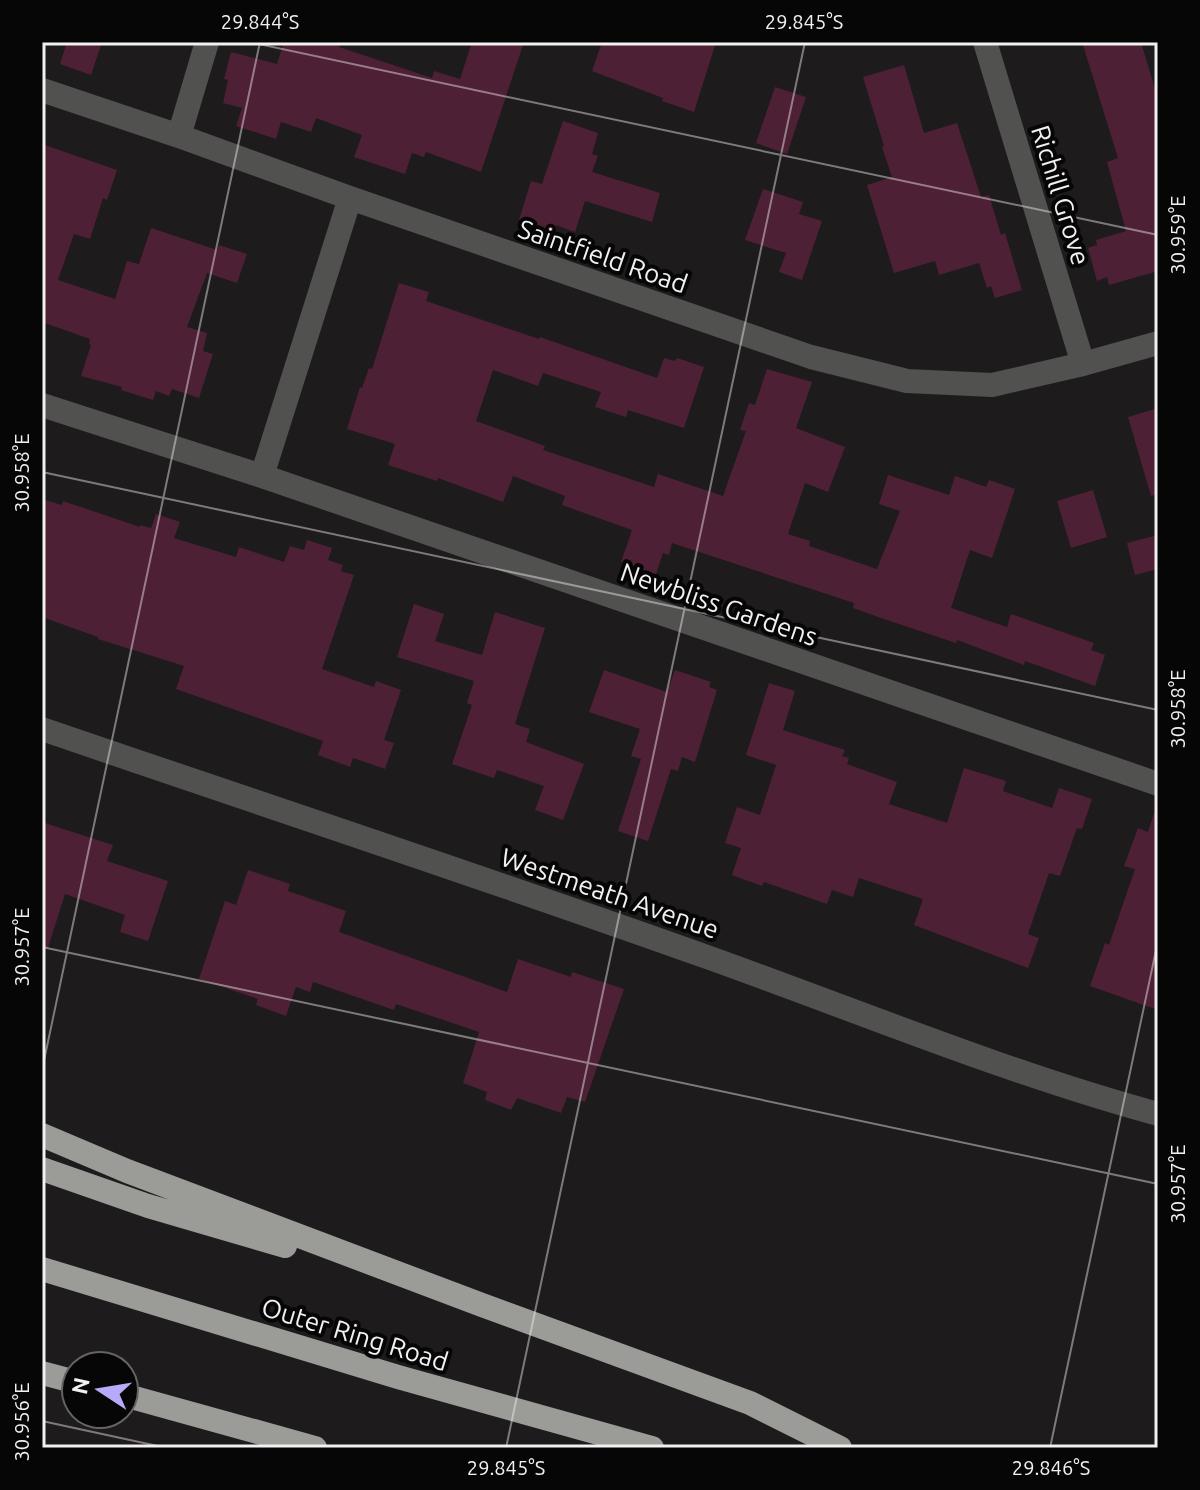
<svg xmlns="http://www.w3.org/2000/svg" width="1200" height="1490" font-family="Ubuntu,sans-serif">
  <rect width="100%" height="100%" fill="#1e1b1d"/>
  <path fill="#4d2035" d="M67 42H102L91 75 60 64Z
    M284 42H341L339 47 432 78 434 71 460 79 472 42H524L481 172 426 152 424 157 412 153 405 174 354 157 362 135 316 118 311 132 281 122 276 139 236 126 242 108 223 103 228 80 224 79 231 52 277 64Z
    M602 42H716L694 112 662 101 663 98 592 71Z
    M1082 42H1141L1158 99V271L1109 285 1107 277 1097 281 1088 248 1097 245 1096 240 1126 231 1107 162 1118 158Z
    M904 65 924 133 957 123 981 197 989 195 1001 235 1005 233 1022 290 995 298 991 286 987 288 979 263 939 275 935 261 894 273 867 185 892 177 882 147 884 146 863 77Z
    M775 87 806 97 787 154 756 143Z
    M563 121 598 133 592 154 598 156 592 172 660 193 652 222 585 201 575 232 556 225 554 232 519 220 531 181 542 184Z
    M42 144 117 170 107 200 103 198 90 239 74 234 58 280 115 299 127 261 139 264 151 228 217 250 219 245 247 254 237 283 207 273 187 327 207 333 203 351 213 354 199 398 172 389 169 396 156 391 153 400 121 390 122 387 81 376 91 345 89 344 90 339 42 322Z
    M763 189 803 202 799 214 822 221 802 280 779 272 786 253 745 240Z
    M399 283 429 292 426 301 539 339 540 337 657 378 664 358 675 361 677 358 704 367 684 428 628 410 626 417 595 407 601 392 543 373 538 386 493 370 476 421 545 446 543 450 654 487 658 474 723 496 746 431 740 430 749 403 755 405 767 369 812 382 796 428 845 447 828 492 805 483 788 534 810 541 809 546 877 569 900 511 879 504 888 475 949 495 955 476 986 487 989 480 1015 489 992 558 970 550 951 608 1007 627 1011 614 1094 643 1091 650 1105 655 1095 686 1025 661 1024 665 957 640 956 643 881 618 853 608 854 603 672 543 669 555 663 553 656 574 621 562 632 530 562 505 565 496 513 476 503 502 438 478 437 481 388 465 395 444 347 429 360 387 362 388 369 368 372 369Z
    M1158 408V494L1151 496 1128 417Z
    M1093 490 1107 537 1071 548 1057 501Z
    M42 499 62 505 63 501 140 527V525L151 528 156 514 180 522 174 538 236 557 239 547 284 562 290 546 304 550 307 540 332 548 328 560 343 565 341 571 354 575 322 669 374 687 376 681 401 690 384 740 394 743 385 769 353 758 350 767 318 755 323 741 176 689 184 666 98 639V637L42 617Z
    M1158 535V569L1135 575 1127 543Z
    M414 604 444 614 435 641 482 655 495 612 545 628 515 724 530 729 526 742 584 764 563 820 535 810 544 786 497 770 494 778 452 764 472 705 467 703 474 681 397 657Z
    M604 670 667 692 675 670 711 682 709 687 717 690 695 762 682 757 678 771 671 769 648 841 618 831 641 759 631 756 640 729 589 712Z
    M769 683 795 691 783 730 845 750 842 756 849 758 847 764 897 782 889 804 947 823 964 768 1006 781 1003 791 1052 808 1059 788 1092 799 1082 829 1077 828 1060 876 1049 873 1028 934 1039 938 1028 968 914 925 923 899 859 878 853 897 832 890 827 904 764 882 762 886 732 875 741 848 725 843 737 807 760 815 776 765 746 755Z
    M1154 813 1158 814V1010L1090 986 1105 943 1109 945 1135 869 1124 866 1138 828 1148 832Z
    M42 822 113 845 107 861 168 881 148 941 120 932 125 915 65 894 48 948H42Z
    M248 870 290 884 288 891 346 911 339 932 507 992 518 959 571 977 572 972 624 989 585 1102 567 1097 561 1113 517 1098 511 1110 485 1100 487 1092 463 1083 479 1032 396 1004 394 1010 313 982 310 992 296 987 286 1016 256 1005 258 999 199 979 225 901 236 905Z"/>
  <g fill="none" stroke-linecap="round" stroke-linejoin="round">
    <path stroke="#51514f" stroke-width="24" d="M985 42 1083 364
      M42 90 179 136 350 198 811 357 907 381 992 385 1083 364 1158 343
      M179 136 207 42
      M42 405 262 476 1158 784
      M262 476 350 198
      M42 729C264 805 486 878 707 957 856 1010 1004 1072 1158 1114"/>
    <path stroke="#9b9b97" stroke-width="24" d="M42 1135 127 1171 482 1305 750 1403 840 1448
      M42 1169 148 1206 285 1246
      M42 1269 398 1377 652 1448
      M42 1373 76 1382
      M124 1395 315 1448"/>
  </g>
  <path fill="none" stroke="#f3f0f2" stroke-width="2" stroke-opacity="0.45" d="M249 42 1158 235M42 472 1158 710M42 947 1158 1184M42 1070 260 42M42 1421 167 1448M506 1448 805 42M1050 1448 1158 941"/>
  <g text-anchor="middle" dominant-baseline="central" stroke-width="8" stroke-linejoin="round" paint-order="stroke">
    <g font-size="26" fill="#f3f0f2" stroke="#070607">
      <text transform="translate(1061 195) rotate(73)">Richill Grove</text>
      <text transform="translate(603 256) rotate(19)">Saintfield Road</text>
      <text transform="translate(719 604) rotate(19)">Newbliss Gardens</text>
      <text transform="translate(610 893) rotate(19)">Westmeath Avenue</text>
      <text transform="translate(355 1334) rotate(17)">Outer Ring Road</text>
    </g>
  </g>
  <rect width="1200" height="1490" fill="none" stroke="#070607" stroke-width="88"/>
  <g transform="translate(100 1390) rotate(282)"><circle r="38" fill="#070607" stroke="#656465" stroke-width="2"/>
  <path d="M0-6L14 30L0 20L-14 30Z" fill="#b6abf8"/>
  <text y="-12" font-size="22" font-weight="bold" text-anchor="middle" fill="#f3f0f2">N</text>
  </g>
  <rect x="44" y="44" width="1112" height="1402" fill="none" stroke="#f3f0f2" stroke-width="3"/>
  <g font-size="20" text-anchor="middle" fill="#f3f0f2">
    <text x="260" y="29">29.844°S</text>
    <text x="804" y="29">29.845°S</text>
    <text transform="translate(1178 235) rotate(-90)" y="7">30.959°E</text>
    <text transform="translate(22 473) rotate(-90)" y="7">30.958°E</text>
    <text transform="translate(1178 709) rotate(-90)" y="7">30.958°E</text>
    <text transform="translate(22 947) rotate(-90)" y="7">30.957°E</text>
    <text transform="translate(1178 1184) rotate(-90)" y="7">30.957°E</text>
    <text transform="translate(22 1422) rotate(-90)" y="7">30.956°E</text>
    <text x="506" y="1475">29.845°S</text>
    <text x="1051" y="1475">29.846°S</text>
  </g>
</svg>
